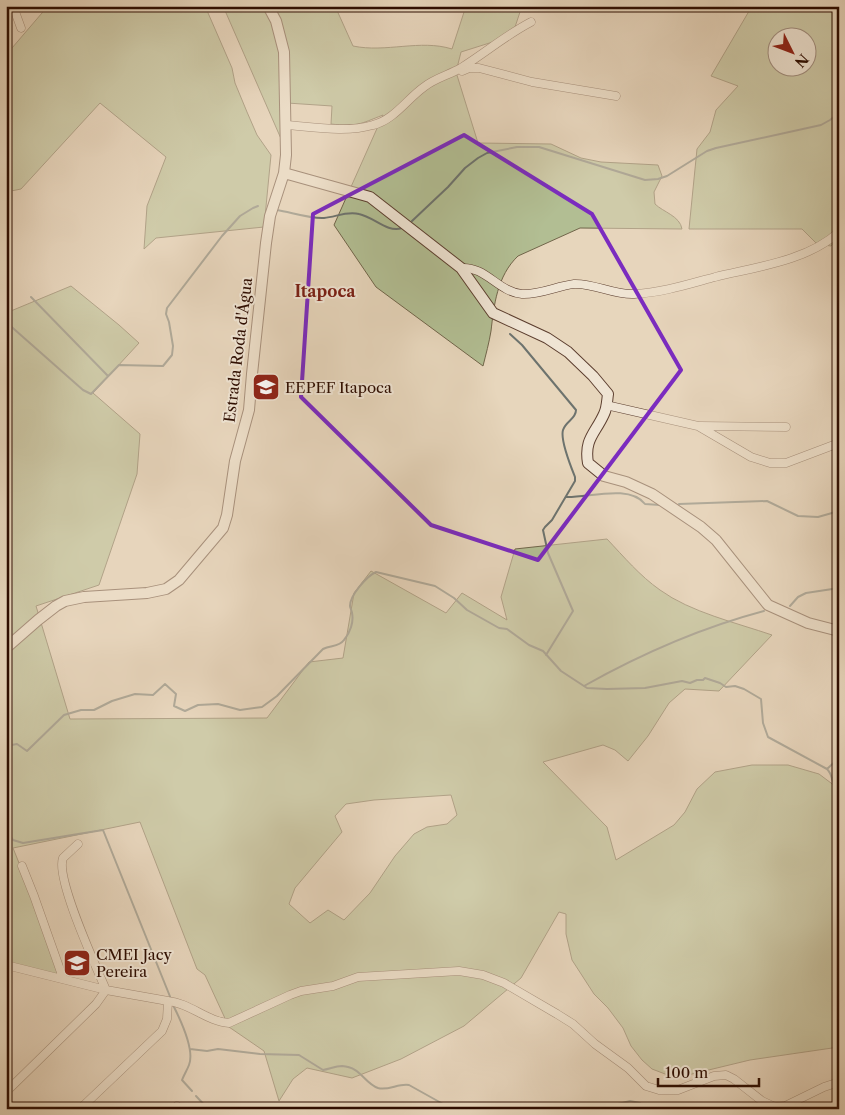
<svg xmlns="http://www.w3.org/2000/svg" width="845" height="1115" font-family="'Libre Caslon Text',serif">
  <rect width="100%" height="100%" fill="#e7d6bc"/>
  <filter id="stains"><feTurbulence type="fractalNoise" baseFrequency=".004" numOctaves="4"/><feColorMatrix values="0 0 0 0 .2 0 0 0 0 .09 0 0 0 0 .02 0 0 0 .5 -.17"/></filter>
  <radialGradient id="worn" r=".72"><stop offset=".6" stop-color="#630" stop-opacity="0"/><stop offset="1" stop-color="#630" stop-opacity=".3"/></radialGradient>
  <path fill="#b2be93" stroke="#70654a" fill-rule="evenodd" d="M48 6H205L232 68 235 83 247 112 257 135 271 155 264 227 156 238 144 249 147 206 166 157 100 103 21 189 6 192V55Z
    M223 6H335L353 46C386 53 420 39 452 49L466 6H522L514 30 499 40 461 52 456 72 478 143 551 144 581 158 601 162 658 165 662 176 654 192 655 204C663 212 680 216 682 229L580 228 518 256C497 276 494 305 491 331 489 343 486 354 483 366L376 287 334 225 383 115C360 124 357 127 331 124L332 106 287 103 282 141Z
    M752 6H839V236L831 246 817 244 802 229H689L697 149 710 132 716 110 738 86 711 76ZM778 38H808V68H778Z
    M71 286 119 325 139 343 93 393 140 434 137 474 99 585 36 606 70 719 267 718 309 662 343 658 354 593 371 571 446 613 462 593 507 620 501 597 515 549 607 539C624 557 640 576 660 590 690 612 737 623 772 635L719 691 685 689 669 703 648 736 628 761 615 750 603 745 543 762 607 827 616 860 674 825 685 812 697 789 715 772 752 765H788L819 774 839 789V1047L750 1060 692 1074 673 1077 652 1069 642 1060 631 1046 623 1028 608 1008 594 994 572 960 566 934V914L559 912 521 978 464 1026 401 1059 352 1078 307 1068 293 1079 279 1101 264 1051 229 1027 205 975 197 969 140 822 13 848 64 975 19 968 6 964V313ZM451 795 457 815 447 824 427 827 414 834 395 856 370 893 344 920 328 910 310 923 289 904 295 888 342 832 335 816 346 804 374 800Z"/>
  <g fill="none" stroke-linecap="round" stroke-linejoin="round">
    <path stroke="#6d736e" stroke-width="2" d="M277 210C290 212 311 219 324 218 336 217 346 211 359 214 374 217 387 233 402 228
      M412 221 448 187 465 168 478 158 487 153 517 147H539L645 180 658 179 667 176 707 151 716 148 821 125 830 120 839 113
      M31 297 108 376
      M6 322 83 390 91 394 119 365 163 366 172 355 173 346 169 322 166 314 167 308 222 236 240 216 253 208 258 206
      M510 334 522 345 576 410C576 419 566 421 563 430 560 440 571 467 575 477V481L552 520 545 527 543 530 548 553 573 611 546 655
      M566 497C588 498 629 484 645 504L660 505
      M679 504 767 501 798 516 818 517 839 511
      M790 606 798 597 806 593 839 588
      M584 686C641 654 700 628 764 611
      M6 746 17 744 27 751 64 715 81 710H94L112 701 135 694 153 695 165 684 176 694 174 706 185 711 198 705 218 704 240 710 262 707 277 696 323 649C331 645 339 647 344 640 350 633 354 622 352 613 352 611 350 608 350 606 350 595 367 576 376 572L435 586 454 598 467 610 499 628 507 629 529 645 543 651 561 671 587 688 607 689 645 688 682 681 690 683 697 680H703L705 678 720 683 726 687 735 686 744 689 761 699 763 723 768 737 827 769C834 776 830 783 839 791
      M827 769 839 758
      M832 779 839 776
      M6 829 13 840 23 843 103 830 171 999
      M174 1007C181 1021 195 1050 189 1065 187 1070 184 1075 182 1080L192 1091
      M190 1049 207 1051 218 1049 260 1054 299 1055 323 1070C329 1069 336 1066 342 1066 361 1067 364 1083 378 1088 388 1091 399 1083 409 1085L452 1109
      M196 1096 208 1109
      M522 1109H526
      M598 1109 630 1101 640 1103V1109"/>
    <g stroke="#5c3e2f" stroke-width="9">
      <path id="minor" d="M13 6 21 28
        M462 71 469 68H479L532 82 616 96
        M286 125C313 127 346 133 373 125 394 120 407 99 424 87 435 78 449 75 461 68 485 53 506 35 531 22
        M461 268C486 266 498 292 522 294 539 295 557 286 574 284 594 283 613 295 634 294 661 293 689 284 715 277 756 267 807 261 839 232
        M606 405 698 426 751 457 770 463H786L839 443
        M700 426 786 427
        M22 866 34 896 63 978
        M6 965 106 990 168 1001 167 1019 162 1031 80 1109
        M168 1001C190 1003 208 1022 229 1023L290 995 301 991 333 986 358 977 459 971 483 975 504 983 557 1014 573 1024 595 1044 628 1068 646 1086 659 1090H678L714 1076 726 1075 734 1079 762 1101 775 1107 785 1106 824 1087 839 1082
        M6 1092 96 1004 106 990C96 966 55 878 63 858L78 844
        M174 1109 177 1106"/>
    </g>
    <g stroke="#5c3e2f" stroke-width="12">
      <path id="tertiary" d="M284 173 370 197 461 268 493 313 547 338 568 352 593 376 608 394C607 401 607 408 604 414 595 434 584 439 588 463L604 476 626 482 652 494 701 527 716 540 768 605 808 623 839 631
        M6 648 38 620 56 606 65 601 84 597 147 593 166 589 179 580 223 528 227 515 235 461 249 410 252 374 266 243 270 216 284 173 286 155 284 52 276 21 268 6"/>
    </g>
    <use href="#minor" stroke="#efe4d3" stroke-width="8"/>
    <use href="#tertiary" stroke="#efe4d3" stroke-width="10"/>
  </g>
  <path d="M0 0H845V1115H0ZM464 135 592 214 681 370 538 560 431 525 301 397 313 214Z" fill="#e7d6bc" fill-opacity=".55" fill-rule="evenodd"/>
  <path fill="none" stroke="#7b2cbf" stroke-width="4" stroke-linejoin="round" d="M464 135 592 214 681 370 538 560 431 525 301 397 313 214Z"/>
  <defs>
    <g id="school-square" transform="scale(1.4375)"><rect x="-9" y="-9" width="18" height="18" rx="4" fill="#8f2418" stroke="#efe4d3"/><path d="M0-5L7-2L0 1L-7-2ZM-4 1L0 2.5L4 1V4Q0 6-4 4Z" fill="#fff"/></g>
  </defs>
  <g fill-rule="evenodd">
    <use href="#school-square" x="266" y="387"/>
    <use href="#school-square" x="77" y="963"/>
  </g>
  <g text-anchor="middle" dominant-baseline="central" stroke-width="4" stroke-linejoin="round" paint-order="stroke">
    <g font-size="15" fill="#2d0c00" stroke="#efe4d3">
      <text transform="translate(238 350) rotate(-83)">Estrada Roda d'Água</text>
    </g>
    <g font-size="15" fill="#2d0c00" stroke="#efe4d3" text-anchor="start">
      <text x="285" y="387">EEPEF Itapoca</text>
      <text x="96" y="954">CMEI Jacy<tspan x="96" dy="17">Pereira</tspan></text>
    </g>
    <g font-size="16" font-weight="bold" fill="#7a1f14" stroke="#efe4d3">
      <text x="325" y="291">Itapoca</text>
    </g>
  </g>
  <rect width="845" height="1115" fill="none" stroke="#e7d6bc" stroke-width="25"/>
  <rect x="8" y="8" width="830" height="1100" fill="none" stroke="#2d0c00" stroke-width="2.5"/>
  <rect x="12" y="12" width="820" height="1090" fill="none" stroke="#2d0c00"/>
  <g transform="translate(792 52) rotate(132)"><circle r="24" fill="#efe4d3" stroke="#a18e7f"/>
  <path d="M0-4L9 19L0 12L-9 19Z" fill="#8f2418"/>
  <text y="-8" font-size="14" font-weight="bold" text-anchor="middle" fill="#2d0c00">N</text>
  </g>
  <path d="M658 1078v8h101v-8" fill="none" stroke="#2d0c00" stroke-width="2.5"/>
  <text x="665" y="1078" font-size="15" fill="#2d0c00" stroke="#efe4d3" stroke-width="4" paint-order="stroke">100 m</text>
  <rect width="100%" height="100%" filter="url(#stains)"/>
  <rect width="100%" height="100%" fill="url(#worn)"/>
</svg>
